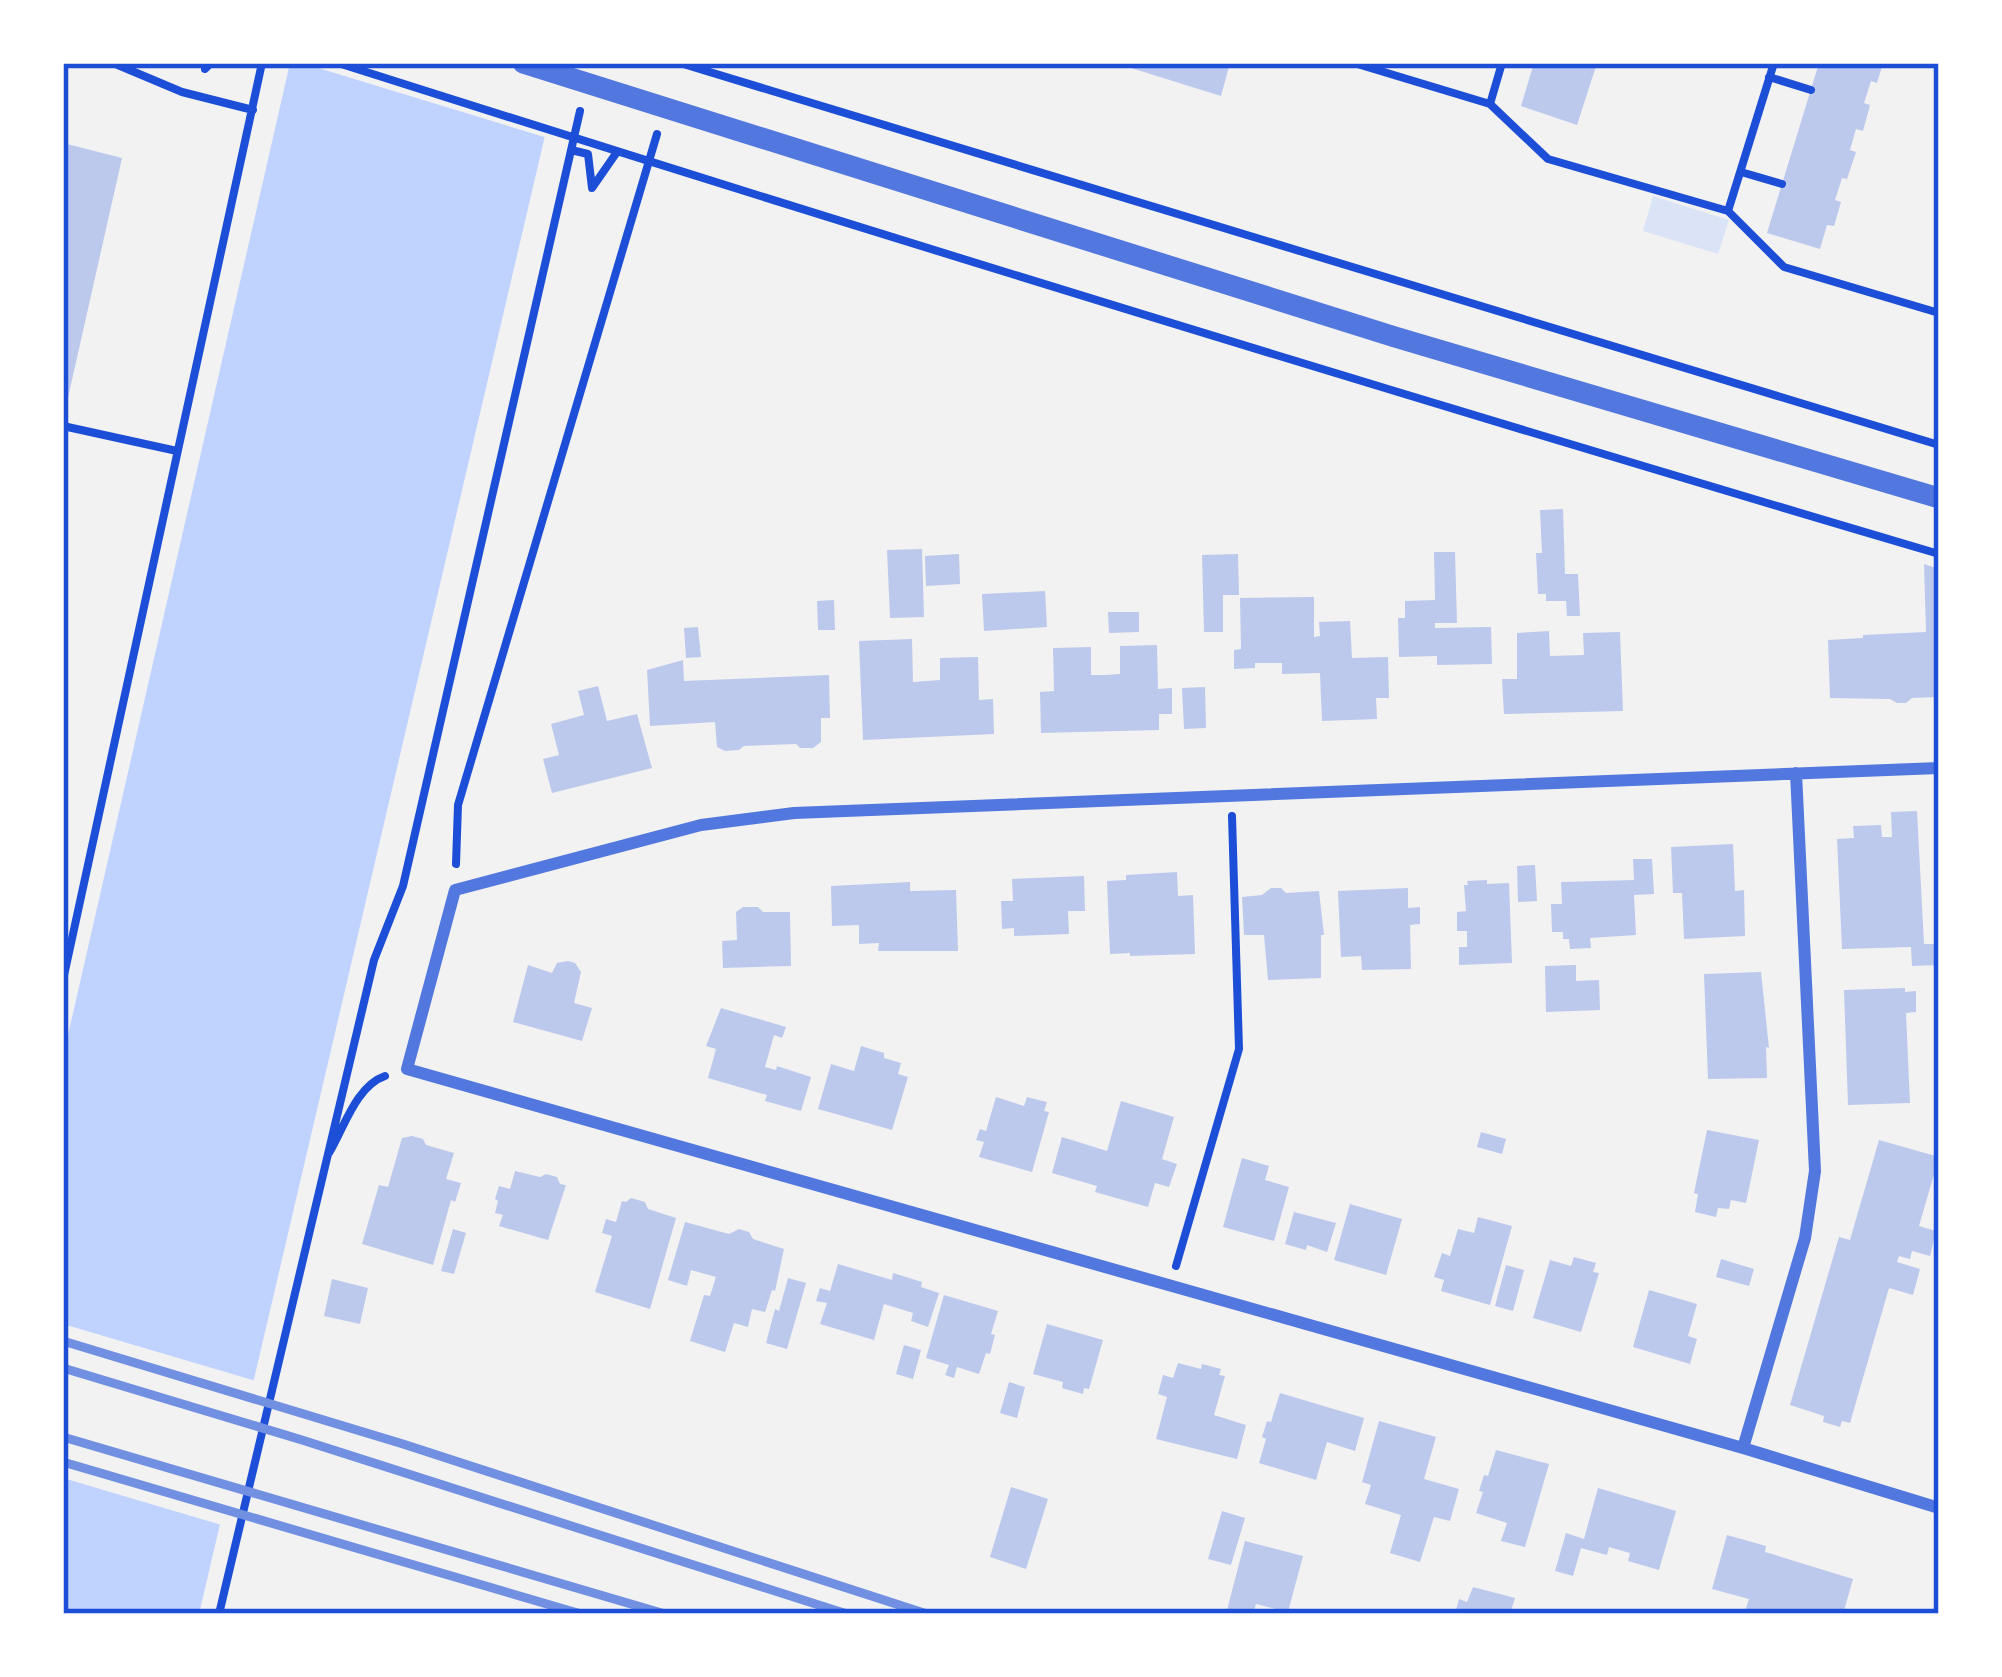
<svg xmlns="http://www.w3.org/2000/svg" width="2002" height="1677" font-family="Figtree,sans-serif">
  <rect width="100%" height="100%" fill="#f2f2f2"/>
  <path fill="#dbe4f7" d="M1653 196 1729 220 1718 254 1643 231Z"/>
  <path fill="#bfd3fe" d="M290 63H562L199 1614H63V1057Z"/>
  <path fill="#f2f2f2" d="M302 63H568L551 139Z
    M63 1324 259 1382 225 1526 63 1478Z"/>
  <path fill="#bdc9ec" d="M1115 63H1230L1221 96Z
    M1534 63H1597L1577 125 1521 106Z
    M1819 63H1883L1877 83 1871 81 1864 103 1870 105 1863 131 1856 129 1850 150 1856 152 1847 179 1842 178 1835 200 1841 202 1834 226 1827 225 1820 249 1767 233Z
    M63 143 122 158 65 411H63Z
    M1563 509 1565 574H1578L1580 616H1567L1566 601H1546V594H1538L1536 553H1542L1540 510Z
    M922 549 924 617 890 618 887 550Z
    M1434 552H1455L1457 623H1435V628L1491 627 1492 664 1437 665V656L1399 657 1398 618H1405V601L1435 600Z
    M959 554 960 584 926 586 925 556Z
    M1238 554 1239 595H1223V632H1204L1202 555Z
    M1924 564 1939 569V697L1912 698 1906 703H1897L1890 699 1830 698 1828 640 1863 638V635L1926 632Z
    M1045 591 1047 627 984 631 982 594Z
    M1314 597V637L1320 636 1319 622 1350 621 1352 658 1388 657 1389 698H1376L1377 719 1322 721 1320 673 1282 674V663H1255V668L1234 669V650L1241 649 1240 598Z
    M834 600 835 630H818L817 601Z
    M1108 612H1139V632L1109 633Z
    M698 627 701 657 686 658 684 628Z
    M1549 631 1550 656 1584 655 1583 633 1620 632 1623 711 1504 714 1502 679H1517V633Z
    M912 639 913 682 940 680V658L978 657 979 700 993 699 994 734 863 740 859 641Z
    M1157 645 1158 689 1172 688V714H1159V730L1041 733 1040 692 1054 691 1053 648 1091 647V675H1106L1120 674V646Z
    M683 660 684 681 829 675 830 718H821V742L813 748H800L796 744 744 746 739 750 725 751 717 747 715 722 650 726 647 670Z
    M598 686 607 721 637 714 652 768 552 793 543 759 559 755 551 724 584 715 578 691Z
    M1205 687 1206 728 1184 729 1182 688Z
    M1917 811 1924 944H1939V965L1912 966 1911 947 1842 949 1837 839 1854 838 1853 826 1881 825 1882 837H1892L1891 812Z
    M1733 844 1735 891 1744 890 1745 936 1684 939 1682 893H1673L1671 847Z
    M1633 859H1652L1654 894 1634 895 1636 935 1590 938 1591 948 1570 949 1569 939H1563V932H1552L1551 904H1562L1561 882 1634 880Z
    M1535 865 1537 901 1518 902 1517 866Z
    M1177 872 1178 896 1193 895 1195 954 1130 956V953L1110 954 1107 881 1126 880V875Z
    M1084 876 1085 911H1068L1069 934 1014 936V928L1002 929 1001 901H1013L1012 879Z
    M1487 880V884L1509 883 1512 963 1459 965V947H1467V931H1457V912L1466 911 1464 885H1468L1467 881Z
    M910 882V891L956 890 958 951H878L879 943 859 944V925L832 926 831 886Z
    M1271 888H1281L1286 893 1319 891 1324 935H1321V978L1268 980 1264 935H1244L1242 897 1262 895Z
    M1408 888V908L1420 907V924L1410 925 1411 969 1362 970 1361 956 1341 957 1338 891Z
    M743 907H758L763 912H790L791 966 723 968 722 941 737 940 736 912Z
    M568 961 575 963 581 972 574 1003 592 1008 582 1041 513 1022 528 965 552 973 557 963Z
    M1576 965V981L1599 980 1600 1010 1546 1012 1545 966Z
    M1761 972 1769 1048 1766 1047 1767 1078 1708 1079 1704 974Z
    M1905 988V992L1916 991V1012L1906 1013 1910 1103 1848 1105 1844 990Z
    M721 1008 786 1027 782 1038 774 1035 765 1067 776 1070 777 1066 811 1077 801 1111 765 1101 767 1095 708 1078 716 1049 706 1046Z
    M861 1046 884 1053V1058L901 1063 898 1074 908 1077 892 1130 818 1109 831 1064 854 1071Z
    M996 1097 1024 1106 1027 1097 1047 1102 1044 1111 1049 1112 1032 1172 979 1157 984 1142 976 1140 980 1129 986 1131Z
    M1121 1101 1174 1117 1162 1159 1177 1164 1169 1187 1155 1183 1148 1207 1095 1192 1097 1186 1052 1173 1062 1137 1107 1151Z
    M1707 1130 1759 1140 1746 1203 1731 1200 1729 1209 1718 1208 1716 1217 1695 1212 1698 1194 1694 1193Z
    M1481 1132 1506 1139 1502 1154 1477 1147Z
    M412 1136 423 1139 426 1145 454 1153 446 1179 461 1183 455 1202 451 1200 433 1265 362 1244 379 1185 388 1187 402 1138Z
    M1879 1140 1939 1157 1919 1226 1936 1231 1930 1256 1912 1251 1910 1259 1899 1256 1897 1262 1920 1269 1913 1295 1889 1288 1850 1423 1842 1421 1840 1427 1823 1422 1824 1416 1790 1405 1839 1237 1850 1240Z
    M1242 1158 1269 1166 1265 1180 1289 1187 1274 1241 1223 1227Z
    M515 1171 540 1177 546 1174 557 1177 560 1184 566 1185 548 1240 499 1226 503 1215 495 1213 498 1201 495 1199 499 1186 510 1189Z
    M631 1198 645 1202 648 1209 676 1218 650 1309 595 1292 612 1236 602 1233 606 1219 616 1222 622 1201 626 1202Z
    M1350 1204 1402 1219 1386 1275 1334 1260Z
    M1294 1212 1336 1223 1327 1252 1307 1245 1306 1250 1285 1244Z
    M1478 1217 1512 1226 1490 1305 1441 1291 1444 1280 1434 1277 1442 1253 1450 1256 1458 1229 1474 1233Z
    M685 1222 729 1234 739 1229 749 1232 753 1239 784 1249 775 1291 772 1290 765 1312 752 1309 748 1327 734 1323 725 1352 690 1341 704 1295 710 1296 716 1277 691 1270 687 1286 668 1280Z
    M453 1229 466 1233 454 1274 441 1271Z
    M1574 1257 1596 1263 1593 1272 1599 1273 1581 1332 1533 1318 1550 1260 1571 1266Z
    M1721 1259 1754 1269 1749 1286 1716 1277Z
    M838 1264 892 1280 893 1273 922 1282 921 1287 939 1293 928 1327 911 1321 913 1313 884 1304 874 1340 820 1324 827 1303 816 1301 820 1288 830 1291Z
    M1506 1265 1524 1270 1513 1311 1495 1306Z
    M788 1278 806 1283 787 1349 766 1343 775 1309 779 1311Z
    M332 1279 368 1288 360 1324 324 1316Z
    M1649 1290 1697 1304 1688 1336 1697 1339 1690 1364 1633 1347Z
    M944 1295 998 1311 991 1334 995 1335 990 1354 986 1353 979 1374 957 1367 954 1378 945 1375 949 1365 926 1358Z
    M1047 1324 1103 1340 1089 1389 1084 1388 1083 1394 1062 1388 1063 1382 1033 1374Z
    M904 1345 921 1350 913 1379 896 1374Z
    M1178 1363 1201 1369 1202 1364 1221 1369 1219 1375 1225 1376 1214 1415 1246 1425 1237 1459 1156 1439 1167 1397 1158 1394 1163 1375 1173 1378Z
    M1009 1382 1025 1387 1017 1418 1000 1413Z
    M1280 1393 1364 1418 1355 1451 1327 1442 1316 1480 1259 1463 1266 1439 1262 1437 1267 1421 1271 1422Z
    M1379 1421 1436 1437 1424 1479 1459 1489 1450 1521 1434 1517 1420 1562 1390 1553 1401 1515 1365 1504 1371 1485 1362 1482Z
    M1496 1450 1549 1464 1525 1547 1501 1541 1507 1523 1476 1513 1483 1492 1479 1491 1484 1475 1488 1476Z
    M1011 1487 1048 1499 1026 1569 990 1557Z
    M1598 1488 1676 1511 1659 1570 1628 1561 1630 1553 1609 1547 1607 1555 1581 1548 1573 1576 1555 1571 1566 1533 1584 1539Z
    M1222 1511 1245 1518 1231 1565 1208 1559Z
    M1727 1535 1766 1546 1765 1552 1853 1579 1843 1614H1755L1745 1611 1749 1599 1712 1589Z
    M1245 1541 1303 1556 1288 1612 1256 1604 1253 1614H1226Z
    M1473 1587 1515 1598 1510 1614H1455L1459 1599 1467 1602Z"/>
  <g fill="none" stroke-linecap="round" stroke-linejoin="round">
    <path stroke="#1d4ed8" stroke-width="8" d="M113 63 182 92 253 110
      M206 63 205 69 211 63
      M338 63C870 232 1404 396 1939 554
      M680 63 1939 445
      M1354 63 1490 104 1548 159 1728 211 1784 267 1939 313
      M1769 77 1811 90
      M1490 104 1502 63
      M571 150 588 154 592 188 617 152
      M1741 172 1782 184
      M1728 211 1774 63
      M63 426 177 451
      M456 864 458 805 657 134
      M63 980 262 63
      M329 1153C344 1128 356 1086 385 1076
      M1176 1266 1239 1049 1232 816
      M219 1614 374 960 403 886 580 111"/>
    <path stroke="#5277de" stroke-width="12" d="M1939 768 794 813 701 825 455 890 407 1069 1743 1448 1939 1508
      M1743 1448 1805 1238 1815 1171 1796 773"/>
    <path stroke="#5277de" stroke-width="21" d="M523 63 1395 337 1939 498"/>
    <path stroke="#7290e2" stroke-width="9" d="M63 1341 403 1444 927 1614
      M63 1368 302 1440 847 1614
      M63 1437 665 1614
      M63 1462 581 1614"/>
  </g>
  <rect width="2002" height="1677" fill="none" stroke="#ffffff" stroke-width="132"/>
  <rect x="66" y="66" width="1870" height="1545" fill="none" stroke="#1d4ed8" stroke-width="4.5"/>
</svg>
